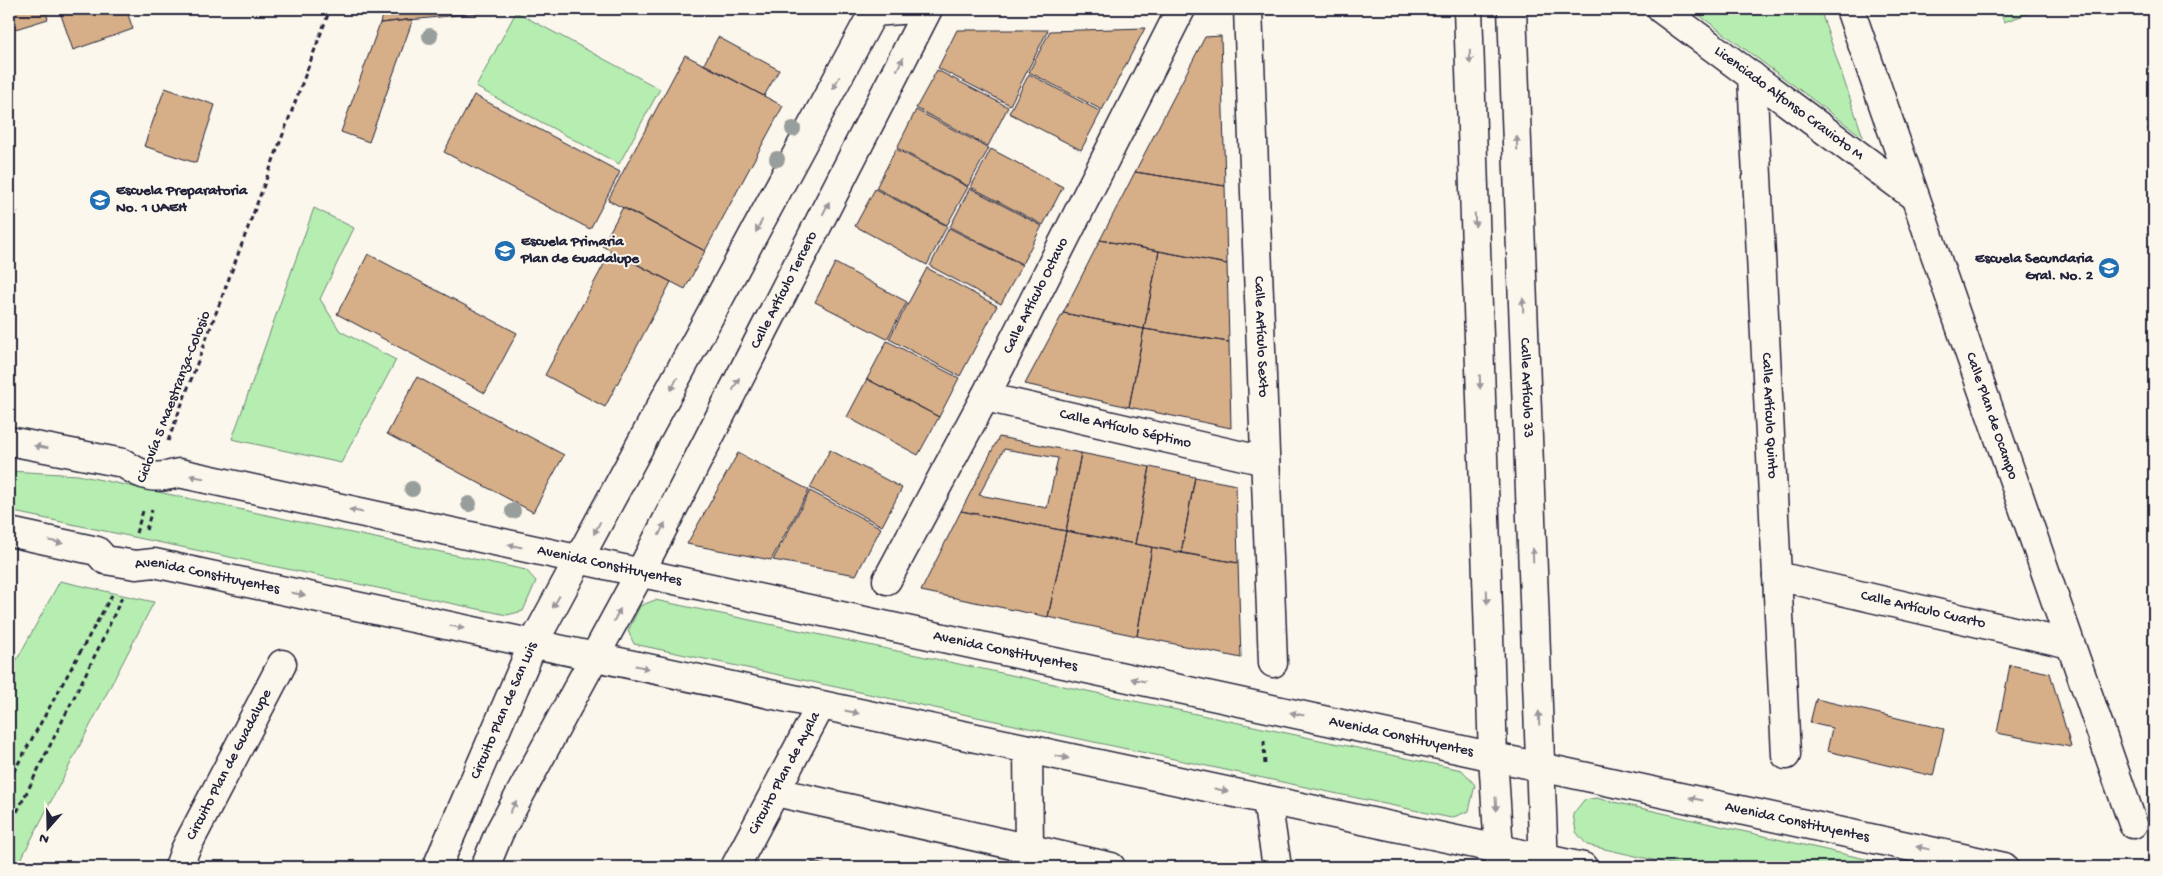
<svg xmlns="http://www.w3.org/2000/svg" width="2163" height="876" font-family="'Gochi Hand',sans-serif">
  <rect width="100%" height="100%" fill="#fbf7ec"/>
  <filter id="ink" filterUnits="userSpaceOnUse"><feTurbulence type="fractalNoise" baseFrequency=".02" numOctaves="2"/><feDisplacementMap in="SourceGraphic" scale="10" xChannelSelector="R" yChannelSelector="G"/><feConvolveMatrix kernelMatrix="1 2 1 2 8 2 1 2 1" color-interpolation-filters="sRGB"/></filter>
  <g filter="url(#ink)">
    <path fill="#b6edb0" stroke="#6c8876" d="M1691 9H1820L1863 137Z
      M1999 9H2041L2004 22Z
      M516 12 660 89 619 164 476 87Z
      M314 208 354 228 320 299 340 331 396 360 341 463 232 439Z
      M9 471 78 475 526 570 536 581 523 611 507 615 9 511Z
      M60 581 154 602 17 867H9V674Z
      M655 600 1462 770 1475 785 1469 811 1451 818 634 644 628 631 640 606Z
      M1596 798 1901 867H1684L1587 845 1576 832 1573 814 1584 800Z"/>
    <path fill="#d6af88" stroke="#22223b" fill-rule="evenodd" d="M9 9H45L48 19 9 31Z
      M59 9H126L133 29 73 50Z
      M385 9H518L380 23Z
      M413 19 369 142 341 132 380 23Z
      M1145 28 1102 110 1029 72 1050 31Z
      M957 30H1048L1010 105 938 68Z
      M1221 36 1225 186 1135 172 1205 37Z
      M718 37 779 70 764 96 704 64Z
      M685 55 783 106 705 251 608 200Z
      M937 70 1008 107 988 146 916 108Z
      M1029 74 1101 112 1081 150 1009 113Z
      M165 88 215 105 196 163 144 146Z
      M474 95 620 172 590 229 444 152Z
      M916 110 989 148 968 186 897 148Z
      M9 130 14 132 9 153Z
      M896 149 968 187 947 225 876 188Z
      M991 149 1063 187 1043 225 971 187Z
      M1135 172 1225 186 1227 264 1100 240Z
      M970 188 1042 226 1022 264 950 227Z
      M875 189 947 226 927 265 855 226Z
      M623 207 705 251 685 289 602 246Z
      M949 228 1022 265 1001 304 930 266Z
      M1100 240 1159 251 1144 329 1063 313Z
      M611 251 671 282 605 407 545 375Z
      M1159 251 1227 264 1229 342 1144 329Z
      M368 254 517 333 485 393 337 314Z
      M835 263 907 302 887 339 815 302Z
      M927 268 997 306 960 376 889 339Z
      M1063 313 1144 329 1129 407 1025 384Z
      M1144 329 1229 342 1231 428 1129 407Z
      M887 341 959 378 939 417 867 379Z
      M417 377 564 455 533 512 387 434Z
      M867 379 939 417 918 455 847 417Z
      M999 437 1081 453 1066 531 961 511ZM1004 449 1058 458 1047 508 979 495Z
      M830 450 902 488 882 526 810 488Z
      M738 453 809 490 771 560 687 544Z
      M1081 453 1150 467 1135 544 1066 531Z
      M1150 467 1195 477 1181 553 1135 544Z
      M1195 477 1236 485 1238 563 1181 553Z
      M810 491 881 528 856 575 773 560Z
      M961 511 1066 531 1048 617 921 591Z
      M1066 531 1152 547 1137 636 1048 617Z
      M1152 547 1238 563 1241 658 1137 636Z
      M2010 665 2050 673 2071 747 1997 733Z
      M1816 699 1944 729 1933 776 1827 751 1832 728 1810 723Z
      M812 862 833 867H811Z"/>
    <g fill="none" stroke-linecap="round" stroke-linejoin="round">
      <g stroke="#22223b" stroke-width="31">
        <g id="minor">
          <path id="s1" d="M1248 9 1273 663"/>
          <path d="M1468 9 1493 756 1500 867"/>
          <path id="s2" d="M1512 9 1544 867"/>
          <path id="s3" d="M1661 9 1915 197"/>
          <path id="s4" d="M1850 9 2133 824"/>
          <path d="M874 12 914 9"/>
          <path id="s5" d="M1752 76 1786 755"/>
          <path id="s6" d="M985 397 1265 461"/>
          <path id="s7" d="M1777 576 2070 644"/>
          <path id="s8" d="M887 580 985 397 1181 9"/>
          <path d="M1028 749 1029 849"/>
          <path d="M776 792 1111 867"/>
          <path d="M1267 800 1277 867"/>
          <path id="s9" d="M179 867 185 850 282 664"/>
          <path id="s10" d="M437 867 533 644 875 9"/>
          <path id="s11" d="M485 867 499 833 640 573 928 9"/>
          <path id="s12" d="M735 867 821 705"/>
        </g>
      </g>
      <g stroke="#22223b" stroke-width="31">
        <g id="major">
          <path id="s13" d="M9 441 123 463C143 477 155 480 179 473L2004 867"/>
          <path id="s14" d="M9 532 97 551 105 560 136 565 154 563 1583 867"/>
        </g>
      </g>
      <path stroke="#22223b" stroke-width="3" stroke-dasharray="5 4" stroke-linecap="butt" d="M2148 130 2154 125
        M9 210 18 212
        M168 441 330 9
        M146 530 152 510
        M136 533 144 508
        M1264 741 1265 767
        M9 780 112 595
        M9 828 102 641 123 595"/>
      <use href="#minor" stroke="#fbf7ec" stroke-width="28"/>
      <use href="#major" stroke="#fbf7ec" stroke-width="28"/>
    </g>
    <g fill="#989e9b">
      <circle cx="430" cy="36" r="8"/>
      <circle cx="793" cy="129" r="8"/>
      <circle cx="777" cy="159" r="8"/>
      <circle cx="412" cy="489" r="8"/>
      <circle cx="469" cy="504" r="8"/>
      <circle cx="513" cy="511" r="8"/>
    </g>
    <defs><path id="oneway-solid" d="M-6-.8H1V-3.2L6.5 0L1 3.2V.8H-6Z" transform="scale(1.25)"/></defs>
    <g fill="#99979c">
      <use href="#oneway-solid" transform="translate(1470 57) rotate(88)"/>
      <use href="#oneway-solid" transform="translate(900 64) rotate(-63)"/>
      <use href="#oneway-solid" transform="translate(836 83) rotate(118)"/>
      <use href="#oneway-solid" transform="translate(1517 143) rotate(-92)"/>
      <use href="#oneway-solid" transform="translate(826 208) rotate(-63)"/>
      <use href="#oneway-solid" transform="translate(1475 220) rotate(88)"/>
      <use href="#oneway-solid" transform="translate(759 226) rotate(118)"/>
      <use href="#oneway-solid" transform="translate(1523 305) rotate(-92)"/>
      <use href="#oneway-solid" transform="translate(1480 382) rotate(88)"/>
      <use href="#oneway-solid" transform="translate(674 384) rotate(118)"/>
      <use href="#oneway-solid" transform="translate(736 384) rotate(-63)"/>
      <use href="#oneway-solid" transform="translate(41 447) rotate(-170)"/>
      <use href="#oneway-solid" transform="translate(197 477) rotate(-168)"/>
      <use href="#oneway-solid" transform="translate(356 511) rotate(-168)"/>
      <use href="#oneway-solid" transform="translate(597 528) rotate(118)"/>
      <use href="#oneway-solid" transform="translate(662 529) rotate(-63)"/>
      <use href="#oneway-solid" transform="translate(56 542) rotate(12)"/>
      <use href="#oneway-solid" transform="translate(515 546) rotate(-168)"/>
      <use href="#oneway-solid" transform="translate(1533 555) rotate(-92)"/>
      <use href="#oneway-solid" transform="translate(298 594) rotate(12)"/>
      <use href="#oneway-solid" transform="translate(1487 597) rotate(88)"/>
      <use href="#oneway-solid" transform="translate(556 602) rotate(119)"/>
      <use href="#oneway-solid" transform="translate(617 615) rotate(-62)"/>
      <use href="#oneway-solid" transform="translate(457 627) rotate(12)"/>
      <use href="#oneway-solid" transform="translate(642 667) rotate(12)"/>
      <use href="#oneway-solid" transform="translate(1138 680) rotate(-168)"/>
      <use href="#oneway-solid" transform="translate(852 712) rotate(12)"/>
      <use href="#oneway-solid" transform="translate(1297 714) rotate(-168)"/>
      <use href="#oneway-solid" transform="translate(1539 718) rotate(-92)"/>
      <use href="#oneway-solid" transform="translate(1062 757) rotate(12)"/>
      <use href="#oneway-solid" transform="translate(1221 790) rotate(12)"/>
      <use href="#oneway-solid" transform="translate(1696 799) rotate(-168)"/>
      <use href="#oneway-solid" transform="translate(1496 804) rotate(86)"/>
      <use href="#oneway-solid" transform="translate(513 807) rotate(-62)"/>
      <use href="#oneway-solid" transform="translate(1923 848) rotate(-168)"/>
    </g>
  </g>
  <defs>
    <g id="school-disc" transform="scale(1.125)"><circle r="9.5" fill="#1f6fb2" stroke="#fbf7ec"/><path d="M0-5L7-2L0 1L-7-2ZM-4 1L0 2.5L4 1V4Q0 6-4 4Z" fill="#fff"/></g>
  </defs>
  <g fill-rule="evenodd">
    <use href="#school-disc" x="100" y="200"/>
    <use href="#school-disc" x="505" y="251"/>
    <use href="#school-disc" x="2109" y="268"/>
  </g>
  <g text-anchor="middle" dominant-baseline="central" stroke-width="4" stroke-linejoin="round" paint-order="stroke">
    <g font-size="15" fill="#22223b" stroke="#fbf7ec">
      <text stroke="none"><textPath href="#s3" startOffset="159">Licenciado Alfonso Cravioto M</textPath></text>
      <text stroke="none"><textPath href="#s11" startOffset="650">Calle Artículo Tercero</textPath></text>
      <text stroke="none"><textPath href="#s8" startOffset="321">Calle Artículo Octavo</textPath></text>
      <text stroke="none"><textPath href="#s1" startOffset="328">Calle Artículo Sexto</textPath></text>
      <text stroke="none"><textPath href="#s2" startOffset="379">Calle Artículo 33</textPath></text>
      <text transform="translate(174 397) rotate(-69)">Ciclovía 5 Maestranza-Colosio</text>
      <text stroke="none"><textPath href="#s5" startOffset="340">Calle Artículo Quinto</textPath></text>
      <text stroke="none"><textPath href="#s4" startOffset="431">Calle Plan de Ocampo</textPath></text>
      <text stroke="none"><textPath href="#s6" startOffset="144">Calle Artículo Séptimo</textPath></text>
      <text stroke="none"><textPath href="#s13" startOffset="616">Avenida Constituyentes</textPath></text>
      <text stroke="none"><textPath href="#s14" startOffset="206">Avenida Constituyentes</textPath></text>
      <text stroke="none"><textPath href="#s7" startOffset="150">Calle Artículo Cuarto</textPath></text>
      <text stroke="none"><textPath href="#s13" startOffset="1021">Avenida Constituyentes</textPath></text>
      <text stroke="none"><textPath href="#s10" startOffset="170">Circuito Plan de San Luis</textPath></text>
      <text stroke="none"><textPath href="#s13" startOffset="1426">Avenida Constituyentes</textPath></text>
      <text stroke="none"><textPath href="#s9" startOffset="114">Circuito Plan de Guadalupe</textPath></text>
      <text stroke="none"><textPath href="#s12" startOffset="106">Circuito Plan de Ayala</textPath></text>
      <text stroke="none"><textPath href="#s13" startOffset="1831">Avenida Constituyentes</textPath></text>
    </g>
    <g font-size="15" font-weight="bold" fill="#22223b" stroke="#fbf7ec" text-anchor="start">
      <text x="116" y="191">Escuela Preparatoria<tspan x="116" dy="17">No. 1 UAEH</tspan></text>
      <text x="521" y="242">Escuela Primaria<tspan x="521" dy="17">Plan de Guadalupe</tspan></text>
      <text x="2093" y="259" text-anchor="end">Escuela Secundaria<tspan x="2093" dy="17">Gral. No. 2</tspan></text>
    </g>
  </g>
  <rect width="2163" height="876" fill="none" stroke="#fbf7ec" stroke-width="30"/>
  <rect x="15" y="15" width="2133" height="846" fill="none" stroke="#22223b" stroke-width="2" filter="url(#ink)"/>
  <g transform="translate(48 828) rotate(200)" stroke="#fbf7ec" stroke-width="4" paint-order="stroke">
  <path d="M0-4L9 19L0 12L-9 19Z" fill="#22223b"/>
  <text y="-8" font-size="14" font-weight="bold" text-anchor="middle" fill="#22223b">N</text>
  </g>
</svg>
